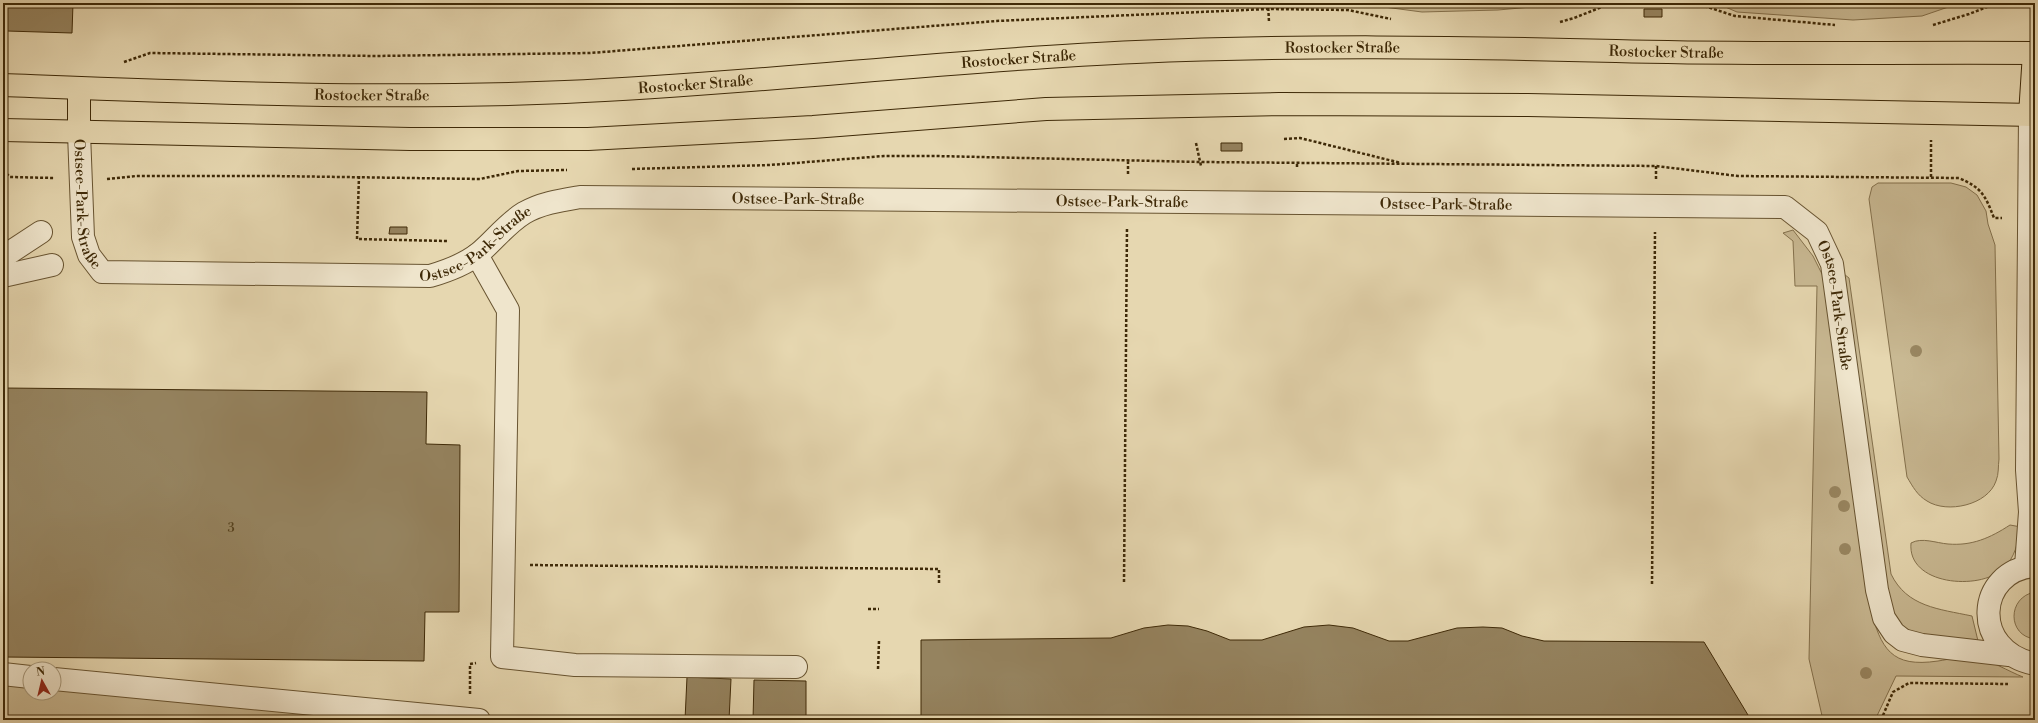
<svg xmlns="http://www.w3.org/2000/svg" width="2038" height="723" font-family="'Libre Bodoni',serif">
  <rect width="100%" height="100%" fill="#e6d7b0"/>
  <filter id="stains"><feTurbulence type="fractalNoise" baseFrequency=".005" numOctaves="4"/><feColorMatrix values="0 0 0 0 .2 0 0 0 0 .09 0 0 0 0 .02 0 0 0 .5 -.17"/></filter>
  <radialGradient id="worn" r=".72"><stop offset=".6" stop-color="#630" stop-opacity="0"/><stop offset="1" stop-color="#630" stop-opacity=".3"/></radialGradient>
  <path fill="#c9b993" stroke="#84714d" d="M1354 3H1576L1498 10 1422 12Z
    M1716 3H1960L1922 16 1853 20 1737 12Z
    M1878 183H1951L1966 187 1977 195 1986 211 1988 224 1995 245 1999 459C1998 466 1999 474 1996 481 1988 505 1947 514 1927 501 1917 495 1913 487 1907 477L1869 199 1872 187Z
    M1793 230 1813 256 1826 282 1870 607C1881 649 1891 668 1938 661 1951 659 1962 656 1975 657 1988 659 2010 672 2023 677L1896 676 1875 720H1823L1809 659 1817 286H1795L1793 241 1783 233Z
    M1840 271 1849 278 1891 574C1907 607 1939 609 1972 616L1978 641C1951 638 1912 642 1893 617 1890 613 1888 606 1886 600Z
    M2010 525 2021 527C2018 542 2015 558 2003 569 1979 591 1907 585 1911 543 1922 537 1936 543 1948 544 1972 546 1990 538 2010 525Z
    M2035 592V639C2007 636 2007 597 2035 592Z
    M3 681 30 684V693H54V686L380 720H3Z"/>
  <path fill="#95835f" stroke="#3e2907" d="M3 3H73L72 33 7 31 6 45 3 44Z
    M1644 9H1662V17H1644Z
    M1221 143H1242V151H1221Z
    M390 227H407V234H389Z
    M3 388 427 392 426 444 460 445 459 612H425L424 661 3 657Z
    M1168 625 1188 626 1207 631 1230 640H1262L1304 627 1329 625 1353 628 1389 641H1408L1457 628 1483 627 1502 628 1522 636 1544 641 1704 642 1751 720H921V640L1111 638 1144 628Z
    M687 677 731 679 729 720H685Z
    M754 680 806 681V720H753Z"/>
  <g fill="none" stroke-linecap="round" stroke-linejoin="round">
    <g stroke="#685431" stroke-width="24">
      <g id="minor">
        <path id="s1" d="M79 133 83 237 89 255 102 272 430 276C447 271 464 265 478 254 494 241 506 224 524 213 541 203 562 200 580 197L1785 207 1817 232 1832 264 1877 590 1884 618 1894 633 1903 640 1922 645 2009 655"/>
        <path d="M477 255 508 310 502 657 575 665 796 667"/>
        <path d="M3 257 41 232"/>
        <path d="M3 276 52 265"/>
        <path d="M2026 566 2030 512 2027 470 2030 115"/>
        <path d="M2035 566C1976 570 1970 651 2035 664"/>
        <path d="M3 674 30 677"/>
        <path d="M54 679 479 720"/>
      </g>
    </g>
    <g stroke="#3e2907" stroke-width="24">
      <g id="major">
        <path id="s2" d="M3 85C190 92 378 100 565 92 756 84 945 60 1136 52 1296 45 1456 47 1616 51 1756 55 1895 52 2035 53"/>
        <path d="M79 88V133"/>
        <path d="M2030 115 2034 53"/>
        <path d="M3 130 410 139H588L813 127 1046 109 1279 104 1528 105 2035 115"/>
      </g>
    </g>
    <path stroke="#3e2907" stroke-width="2.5" stroke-dasharray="3 2" stroke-linecap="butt" d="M1268 3 1269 22
      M1695 3 1735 16 1835 25
      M1676 4V3
      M1560 22 1574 18 1612 3
      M1933 25 1969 14 1997 3
      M124 62 150 53 375 56 590 53 996 21 1268 9 1348 10 1391 19
      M1284 139 1300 138 1401 163
      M1196 143 1201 166
      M1656 166V179
      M1297 167V163
      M632 169 770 165 884 156H936L1201 162 1656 166 1738 176 1959 178C1982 188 1985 195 1994 218H2002
      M3 170 10 177 54 178
      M1128 174V161
      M359 176 357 239 447 241
      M1931 177V140
      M107 179 136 176H272L480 179 518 171 567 170
      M530 565 939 569V583
      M1124 582 1127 227
      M1652 584 1655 232
      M868 609H879
      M878 669 879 641
      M470 694V664L476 663
      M1881 720 1893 692 1909 683 2008 684"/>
    <use href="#minor" stroke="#efe5cc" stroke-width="22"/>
    <use href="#major" stroke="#e6d7b0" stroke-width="22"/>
  </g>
  <g fill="#998762">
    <circle cx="1916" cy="351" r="6"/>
    <circle cx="1835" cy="492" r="6"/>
    <circle cx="1844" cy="506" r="6"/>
    <circle cx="1845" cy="549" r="6"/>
    <circle cx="1866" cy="673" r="6"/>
  </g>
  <g text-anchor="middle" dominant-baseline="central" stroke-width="3.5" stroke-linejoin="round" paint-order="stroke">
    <g font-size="13" fill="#54401d">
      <text x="231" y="528">3</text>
    </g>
    <g font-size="15" fill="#3e2907" stroke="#efe5cc">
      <text stroke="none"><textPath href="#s2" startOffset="1341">Rostocker Straße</textPath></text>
      <text stroke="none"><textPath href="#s2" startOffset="1665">Rostocker Straße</textPath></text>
      <text stroke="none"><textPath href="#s2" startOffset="1017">Rostocker Straße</textPath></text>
      <text stroke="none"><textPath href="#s2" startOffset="693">Rostocker Straße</textPath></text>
      <text stroke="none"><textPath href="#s2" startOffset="369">Rostocker Straße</textPath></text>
      <text stroke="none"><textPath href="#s1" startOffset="864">Ostsee-Park-Straße</textPath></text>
      <text stroke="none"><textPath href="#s1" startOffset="72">Ostsee-Park-Straße</textPath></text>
      <text stroke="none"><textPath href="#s1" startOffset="1188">Ostsee-Park-Straße</textPath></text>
      <text stroke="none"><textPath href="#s1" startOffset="1512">Ostsee-Park-Straße</textPath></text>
      <text stroke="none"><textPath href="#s1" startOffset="528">Ostsee-Park-Straße</textPath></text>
      <text stroke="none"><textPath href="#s1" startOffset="1968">Ostsee-Park-Straße</textPath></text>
    </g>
  </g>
  <rect width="2038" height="723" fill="none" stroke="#e6d7b0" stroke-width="16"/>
  <rect x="4" y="4" width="2030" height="715" fill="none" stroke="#3e2907" stroke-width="2"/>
  <rect x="8" y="8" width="2022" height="707" fill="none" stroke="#3e2907"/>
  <g transform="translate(42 681) rotate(352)"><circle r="19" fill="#efe5cc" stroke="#a89a7d"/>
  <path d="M0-3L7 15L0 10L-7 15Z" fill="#8f2418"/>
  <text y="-6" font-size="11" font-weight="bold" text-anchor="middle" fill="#3e2907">N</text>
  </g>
  <rect width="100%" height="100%" filter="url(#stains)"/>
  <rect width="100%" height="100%" fill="url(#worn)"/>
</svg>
